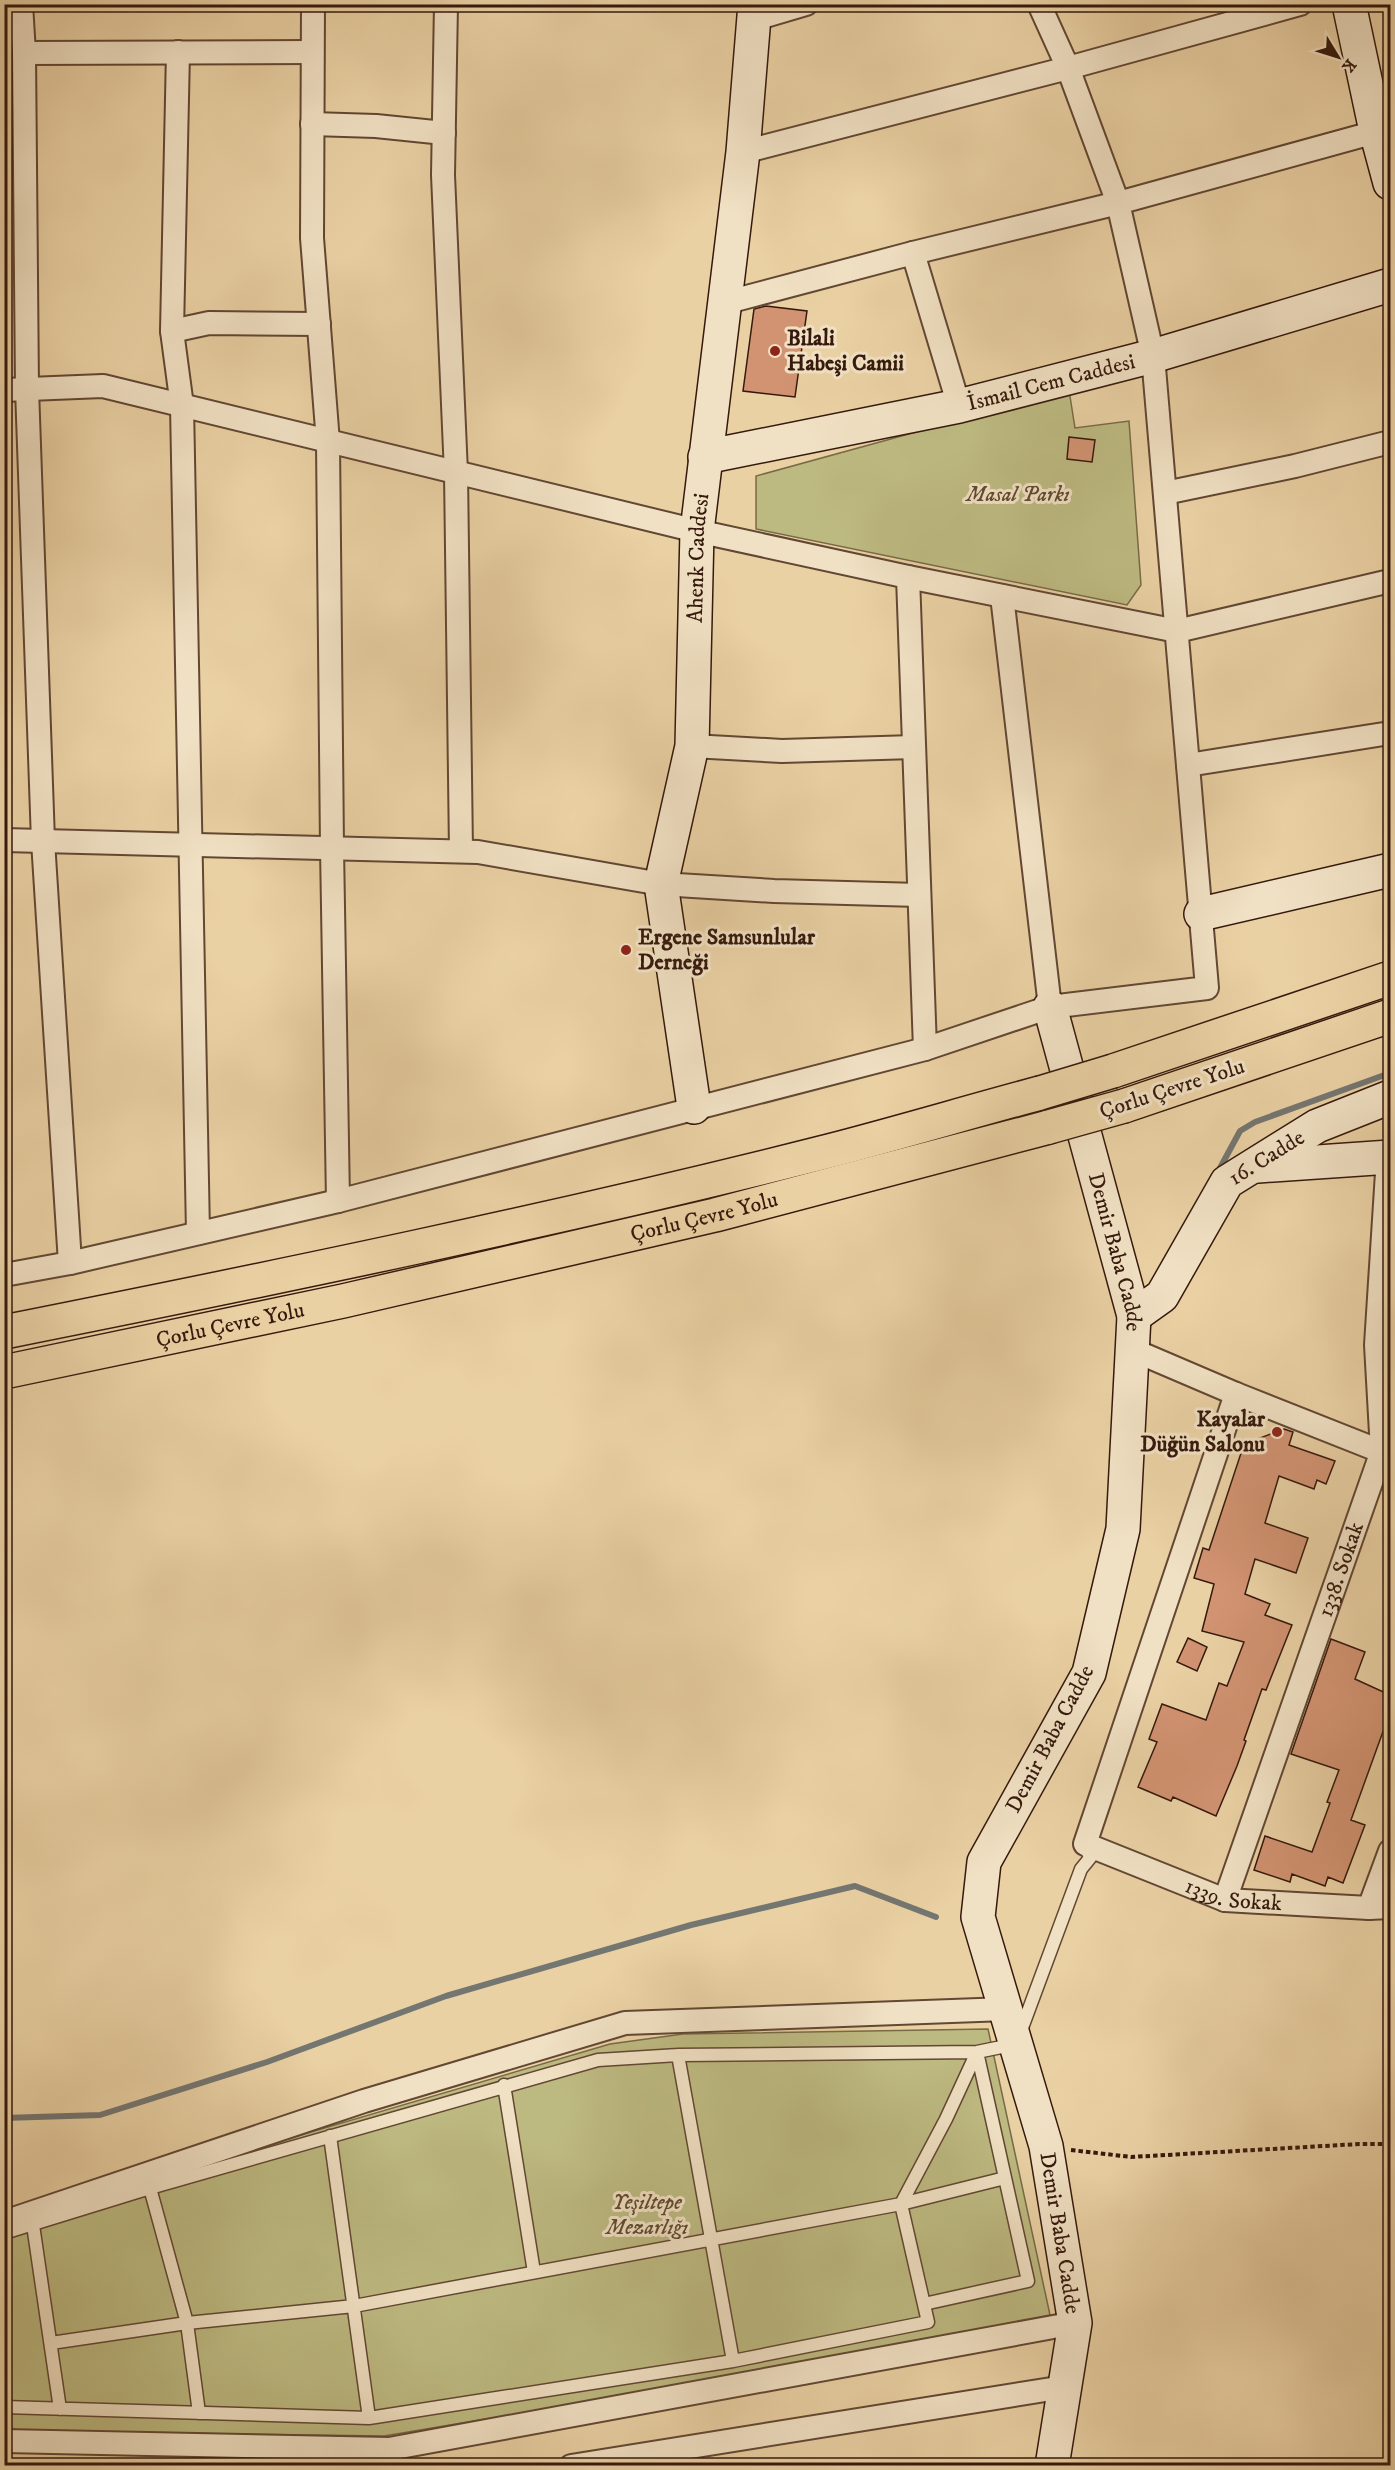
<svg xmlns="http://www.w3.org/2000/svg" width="1395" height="2470" font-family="'IM FELL DW Pica',serif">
  <rect width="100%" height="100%" fill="#ead1a4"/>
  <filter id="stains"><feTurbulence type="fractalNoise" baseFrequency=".00333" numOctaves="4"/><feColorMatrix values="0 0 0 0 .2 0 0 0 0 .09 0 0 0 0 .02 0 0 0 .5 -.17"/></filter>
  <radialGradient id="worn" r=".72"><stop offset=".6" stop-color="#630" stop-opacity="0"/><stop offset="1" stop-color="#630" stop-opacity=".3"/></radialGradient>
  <path fill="#bdba81" stroke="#796a47" stroke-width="1.5" d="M1069 390 1075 428 1129 421 1141 585 1127 605 756 529V476Z
    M988 2029 1050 2315 886 2352 384 2436 5 2431V2222L610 2044 683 2034Z"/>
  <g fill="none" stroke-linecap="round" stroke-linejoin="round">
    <path stroke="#747671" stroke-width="6" d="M1220 1168 1240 1131 1255 1122 1390 1073
      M4 2118 100 2115 267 2062 446 1996 691 1925 855 1886 936 1917"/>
  </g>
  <path fill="#d29372" stroke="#35190d" stroke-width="1.5" d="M766 306 807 311 795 397 743 391 754 309Z
    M1069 437 1095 440 1092 462 1067 459Z
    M1284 1429 1293 1432 1289 1445 1335 1461 1326 1484 1317 1480 1314 1489 1279 1476 1265 1523 1308 1538 1296 1573 1255 1559 1245 1594 1270 1604 1265 1615 1292 1625 1266 1690 1262 1689 1244 1740 1246 1741 1237 1766 1216 1816 1173 1797 1171 1801 1138 1787 1157 1742 1149 1739 1162 1704 1206 1720 1219 1683 1227 1686 1244 1642 1202 1631 1214 1584 1194 1578 1203 1548 1209 1550 1244 1444Z
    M1188 1638 1207 1647 1197 1671 1177 1662Z
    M1331 1639 1365 1652 1355 1679 1390 1695V1728L1385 1726 1351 1820 1365 1825 1343 1883 1328 1877 1325 1886 1292 1874 1290 1882 1254 1870 1265 1836 1312 1852 1330 1803 1327 1802 1339 1770 1291 1754Z"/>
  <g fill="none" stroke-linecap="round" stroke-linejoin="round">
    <g stroke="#624733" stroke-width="15">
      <path id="lane" d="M678 2055 733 2361
        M504 2085 534 2272
        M330 2136 369 2418
        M150 2188 187 2323 199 2413
        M33 2225 60 2409
        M4 2233 150 2188 598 2060 678 2055 977 2052 1016 2044 1081 1869 1090 1858 1085 1844
        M924 2304 1028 2281 977 2052
        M51 2343 187 2323 354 2306 901 2204 1005 2178
        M4 2407 369 2418 733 2361 928 2322 901 2204 946 2119 977 2052"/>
    </g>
    <g stroke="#624733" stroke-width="26">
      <g id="street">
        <path d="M21 4 24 53 27 389 43 841 70 1263"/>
        <path d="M313 4 312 238 328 442 332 848 338 1201"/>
        <path d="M446 4 443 175 456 473 461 851"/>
        <path d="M755 19 806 4"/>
        <path d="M178 52 172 331 182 406 198 1233"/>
        <path d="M24 53 312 52"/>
        <path d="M312 124 376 126 444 133"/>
        <path d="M743 152 1068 68 1300 4"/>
        <path d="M913 253 959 406"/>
        <path d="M724 303 913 253 1118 203 1390 128"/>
        <path d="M172 331 209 323 319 324"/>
        <path d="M4 390 103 386 697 531 908 577 1177 631 1390 581"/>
        <path d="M1165 493 1295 466 1390 442"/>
        <path d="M908 577 925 1049"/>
        <path d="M1002 596 1050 1007"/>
        <path d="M692 746 782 751 914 747"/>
        <path d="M1188 765 1390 733"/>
        <path d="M4 840 478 852 661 884 774 891 919 895"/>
        <path d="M4 1275 70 1263 338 1201 925 1049 1050 1007 1207 988 1153 356 1118 203 1068 68 1039 4"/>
        <path d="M1133 1350 1236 1394 1390 1455"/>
        <path id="s1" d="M1236 1394 1085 1844 1225 1900 1369 1908 1390 1907"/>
        <path id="s2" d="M1225 1900 1382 1451 1376 1345 1388 1157"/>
        <path d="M1369 1908 1390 1851"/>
        <path d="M4 2222 364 2101 625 2023 1006 2009"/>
        <path d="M4 2441 389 2449 1075 2323"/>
        <path d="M571 2466 1064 2387"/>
      </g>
    </g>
    <g stroke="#35190d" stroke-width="36">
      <g id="secondary">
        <path d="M1349 4 1376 131 1390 183"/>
        <path id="s3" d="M705 457 959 406 1153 356 1390 285"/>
        <path d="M1201 914 1390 870"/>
        <path id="s4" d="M1050 1007 1134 1316 1123 1529 1089 1673 984 1862 978 1917 1046 2146 1075 2323 1052 2466"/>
        <path id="s5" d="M694 1107 661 884 692 746 697 531 743 152 755 4"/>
        <path d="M1258 1166 1390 1157"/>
        <path id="s6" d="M1134 1316 1162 1296 1227 1182 1317 1126 1390 1097"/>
      </g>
    </g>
    <g stroke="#35190d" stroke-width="36">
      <g id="highway">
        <path d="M1113 1071 1390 978"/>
        <path d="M1124 1106 1390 1016"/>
        <path d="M4 1332C280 1277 556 1220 829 1151 899 1133 969 1112 1040 1093"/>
        <path id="s7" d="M4 1372 343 1301 715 1215 1049 1127"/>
      </g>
    </g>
    <path stroke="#35190d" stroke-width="4" stroke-dasharray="4.5 3" stroke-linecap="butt" d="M1071 2150 1131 2157 1359 2144H1390"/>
    <use href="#lane" stroke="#f1e1c4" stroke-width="12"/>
    <use href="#street" stroke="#f1e1c4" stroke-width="22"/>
    <use href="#secondary" stroke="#f1e1c4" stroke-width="33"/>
    <use href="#highway" stroke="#ead1a4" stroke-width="33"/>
    <g stroke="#35190d" stroke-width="36" stroke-linecap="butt">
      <path id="highway-bridge" d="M1040 1093 1113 1071
        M1049 1127 1124 1106"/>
    </g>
    <use href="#highway-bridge" stroke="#ead1a4" stroke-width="33"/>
  </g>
  <g fill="#8f2418" stroke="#f1e1c4" stroke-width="2">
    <circle cx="775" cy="351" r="6"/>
    <circle cx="626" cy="950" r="6"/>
    <circle cx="1277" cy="1432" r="6"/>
  </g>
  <g text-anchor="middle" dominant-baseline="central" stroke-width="6" stroke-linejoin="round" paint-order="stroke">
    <g font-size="22" font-weight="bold" fill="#35190d" stroke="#f1e1c4" text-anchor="start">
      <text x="787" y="338">Bilali<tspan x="787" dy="25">Habeşi Camii</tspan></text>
      <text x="638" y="937">Ergene Samsunlular<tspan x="638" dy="25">Derneği</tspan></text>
      <text x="1265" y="1419" text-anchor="end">Kayalar<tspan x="1265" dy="25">Düğün Salonu</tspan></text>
    </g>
    <g font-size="22" fill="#35190d" stroke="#f1e1c4">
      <text stroke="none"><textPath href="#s3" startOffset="354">İsmail Cem Caddesi</textPath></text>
      <text stroke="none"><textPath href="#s5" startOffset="555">Ahenk Caddesi</textPath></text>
      <text transform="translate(1172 1089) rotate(-18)">Çorlu Çevre Yolu</text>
      <text stroke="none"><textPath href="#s6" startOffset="212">16. Cadde</textPath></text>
      <text stroke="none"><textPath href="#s7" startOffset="717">Çorlu Çevre Yolu</textPath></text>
      <text stroke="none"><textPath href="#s4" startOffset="254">Demir Baba Cadde</textPath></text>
      <text stroke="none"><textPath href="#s7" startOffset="231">Çorlu Çevre Yolu</textPath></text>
      <text stroke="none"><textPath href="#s2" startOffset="350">1338. Sokak</textPath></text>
      <text transform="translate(1050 1739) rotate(-62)">Demir Baba Cadde</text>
      <text stroke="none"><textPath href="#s1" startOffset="633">1339. Sokak</textPath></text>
      <text stroke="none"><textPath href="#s4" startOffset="1280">Demir Baba Cadde</textPath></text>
    </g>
    <g font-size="22" font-style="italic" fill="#5e4930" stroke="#f1e1c4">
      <text x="1018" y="494">Masal Parkı</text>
      <text x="647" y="2202">Yeşiltepe<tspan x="647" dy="25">Mezarlığı</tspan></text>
    </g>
  </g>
  <rect width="1395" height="2470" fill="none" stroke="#ead1a4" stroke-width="24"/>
  <rect x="6" y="6" width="1383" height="2458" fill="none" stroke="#35190d" stroke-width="3"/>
  <rect x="12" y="12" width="1371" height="2446" fill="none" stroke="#35190d" stroke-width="1.5"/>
  <g transform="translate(1338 57) rotate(128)" stroke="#f1e1c4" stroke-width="4.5" paint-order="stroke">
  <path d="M0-4.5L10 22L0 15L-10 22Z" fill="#35190d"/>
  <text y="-9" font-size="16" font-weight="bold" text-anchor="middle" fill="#35190d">K</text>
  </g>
  <rect width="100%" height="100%" filter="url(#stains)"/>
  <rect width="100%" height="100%" fill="url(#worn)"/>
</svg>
